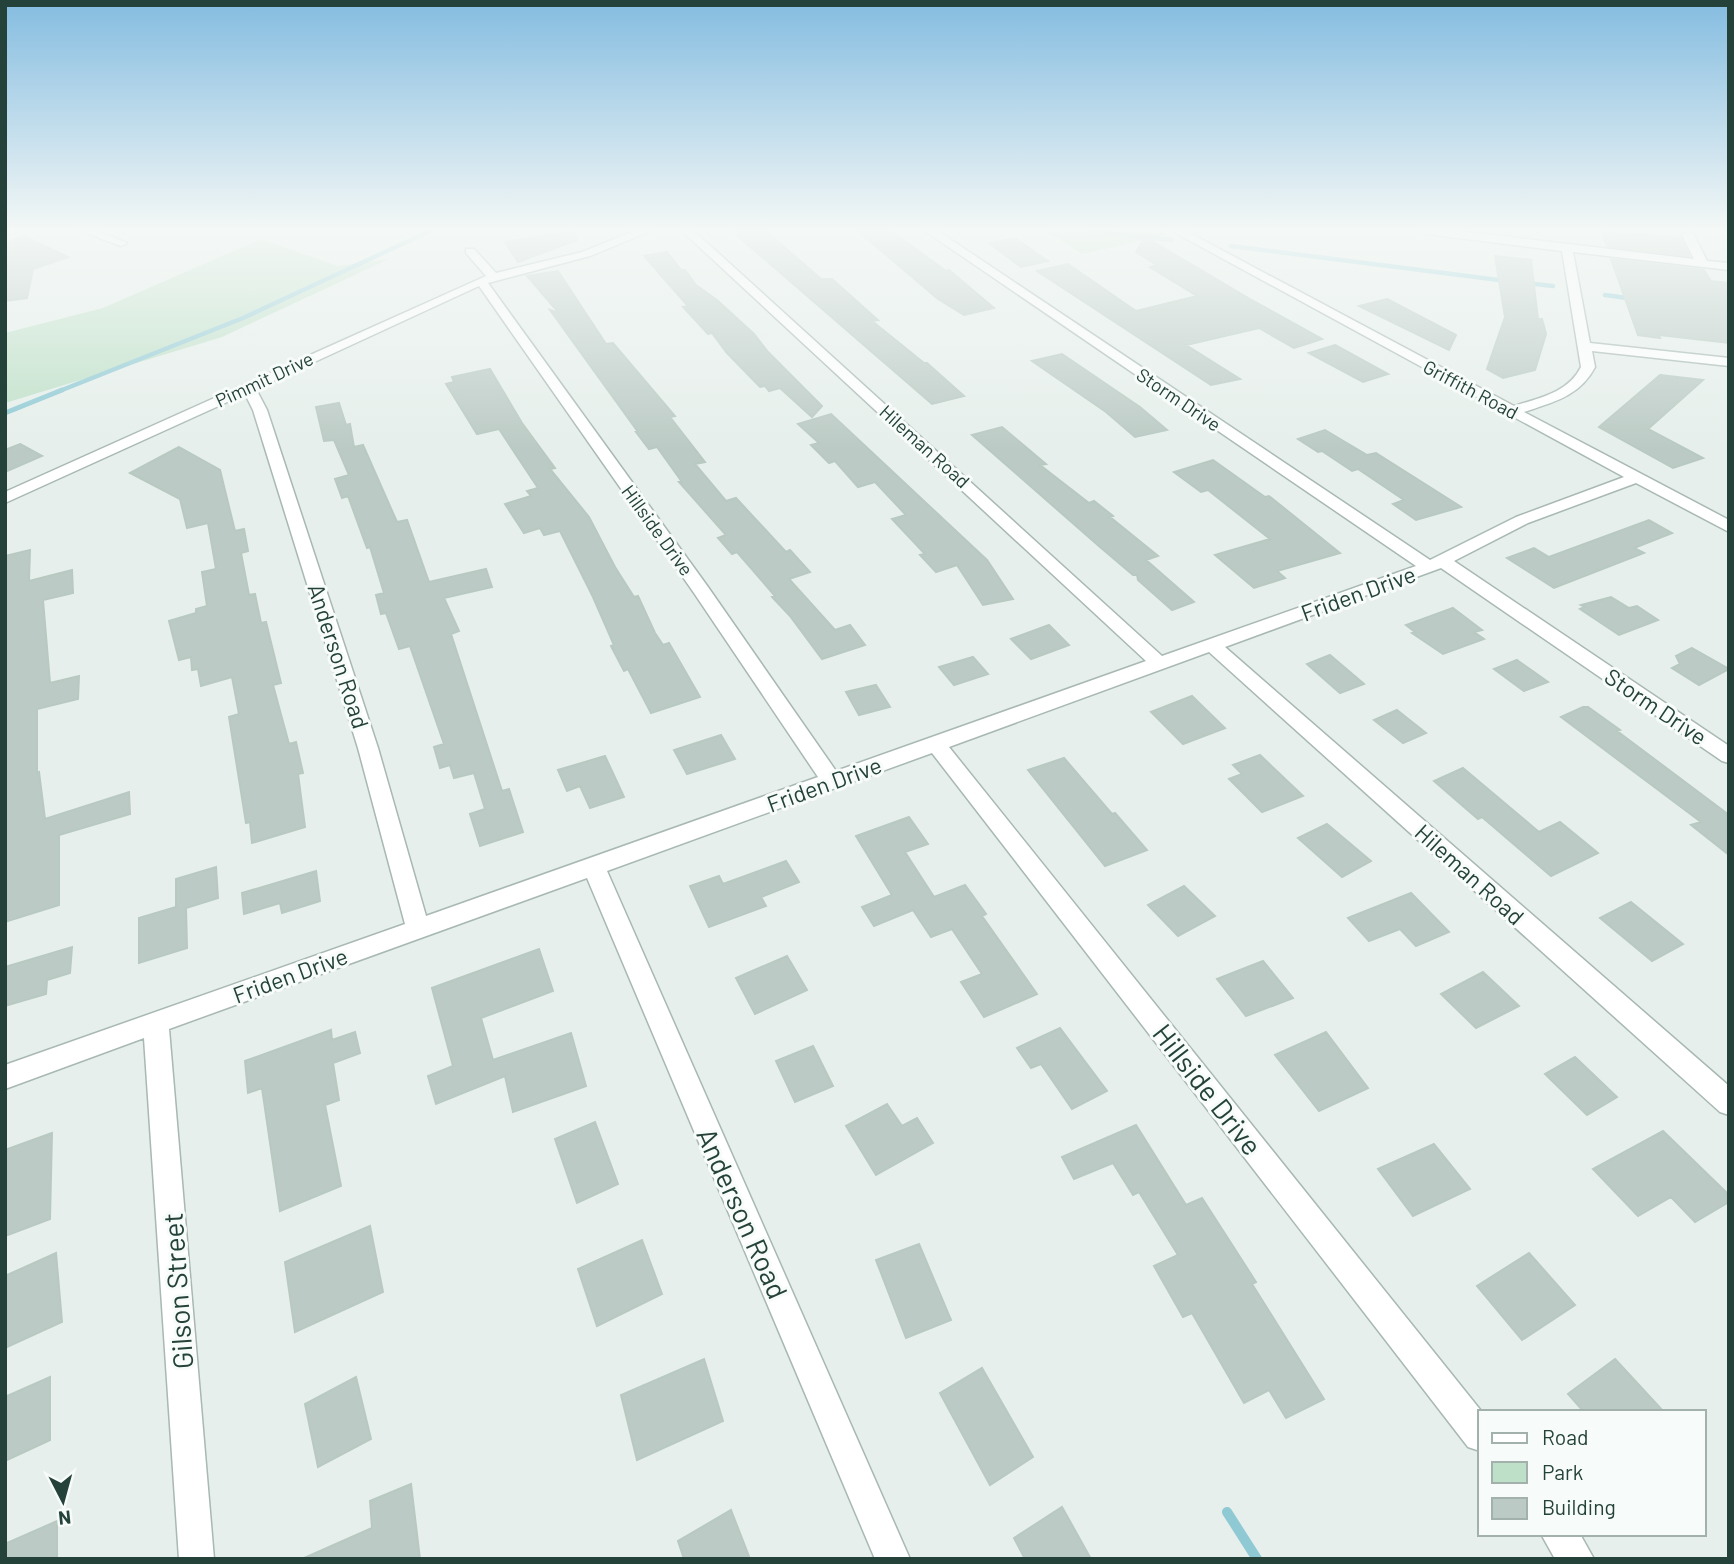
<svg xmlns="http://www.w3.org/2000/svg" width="1734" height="1564" font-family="Barlow,sans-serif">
  <rect width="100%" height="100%" fill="#e6efeb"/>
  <path fill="#bfe0c8" d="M1045 231H1160L1167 235 1082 254Z
    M261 239 338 266 389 259 222 337 5 403V333L103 308Z"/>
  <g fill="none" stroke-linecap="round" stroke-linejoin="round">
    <path stroke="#8ec9d4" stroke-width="4.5" d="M1088 231 1172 240
      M1231 246 1507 281
      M1526 283 1553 286
      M1605 295 1634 299
      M57 392 243 318 430 231"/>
    <path stroke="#8ec9d4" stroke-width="5" d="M5 413 62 390"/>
    <path stroke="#8ec9d4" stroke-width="10" d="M1227 1512 1257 1559"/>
  </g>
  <path fill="#bbcac4" stroke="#b8c9c2" stroke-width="2" d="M575 231 577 240 518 262 505 242Z
    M732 231H766L821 279H832L878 320 872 321 924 363H927L964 396 932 404Z
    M858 231H891L946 271 949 270 994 308 964 315 938 299Z
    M1602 232 1681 238 1689 256 1607 246Z
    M24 236 68 257 33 269 27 298 5 301V242Z
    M1145 237 1250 299 1322 339 1294 348 1259 328 1186 345 1240 379 1211 385 1037 271 1068 264 1136 311 1197 296 1150 267 1157 265 1136 252Z
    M1015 238 1048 261 1021 267 989 243Z
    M667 252 681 270H685L696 285 717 300 754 334 768 352 822 406 812 417 780 388 769 391 765 386 760 387 727 353 712 333 708 334 683 307 688 306 644 256Z
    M1495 256 1531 260 1538 319H1542L1546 334 1535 370 1503 378 1487 369 1505 317Z
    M1611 259 1704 270 1711 281 1729 283V343L1659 335 1660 338 1638 335Z
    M558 271 606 344 613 343 675 416 670 417 705 462 695 464 726 501 736 498 786 552 790 550 810 572 789 579 835 630 850 625 865 645 822 659 790 616 772 597 775 596 737 552 732 554 718 538 726 535 679 482H682L657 447 649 449 636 432H638L550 310 559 313 527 276Z
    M1387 299 1456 335 1449 350 1359 306Z
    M1335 345 1388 374 1363 382 1309 353Z
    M1062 354 1140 407 1167 430 1135 437 1106 412 1032 361Z
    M490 369 522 423 555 468 550 469 589 517 615 567 634 597 638 596 655 633 663 645 669 643 700 697 651 713 628 669 624 671 611 646 614 645 593 597 560 531 544 535 540 528 524 533 505 504 531 496 527 491 538 488 499 429 477 434 446 384 454 382 452 377Z
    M1660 375 1703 380 1648 429 1703 458 1673 468 1599 427Z
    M339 403 346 425 350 424 354 447 363 445 397 522 407 520 429 582 486 569 492 587 444 598 459 631 451 634 502 791 509 789 523 832 480 846 470 814 485 809 474 773 454 778 450 765 440 768 434 747 444 744 410 646 399 649 386 613 381 614 376 595 384 593 370 547 367 548 348 496 342 498 335 479 349 475 334 440 324 441 316 407Z
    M831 414 987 560 1013 599 983 605 957 565 936 572 920 555 925 554 892 519 906 515 875 482 858 487 835 461 829 463 811 445 819 443 798 424Z
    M1002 427 1046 464 1040 465 1089 503 1094 501 1113 516 1110 517 1158 556 1146 560 1194 602 1172 610 1138 580 1137 575H1133L1100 547 972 435Z
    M1325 430 1367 455 1376 453 1461 507 1416 520 1393 504 1404 500 1358 469 1352 471 1322 451 1318 452 1298 439Z
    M20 444 42 456 5 472V450Z
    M179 447 220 470 235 531 244 529 248 551 241 553 249 595 255 594 261 623 266 622 281 683 273 685 289 744 296 742 303 773 298 774 305 827 252 843 250 822 246 823 229 717 239 714 232 677 201 686 198 669 192 670 191 657 179 660 169 621 196 613V609L207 606 202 572 216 569 208 523 187 528 180 499 130 473Z
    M1213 460 1265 497 1269 496 1340 553 1277 571 1285 578 1254 588 1215 555 1270 539 1208 490 1201 492 1174 472Z
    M1649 520 1672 533 1634 548 1644 553 1554 588 1507 558 1534 548 1549 557Z
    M30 550 29 581 72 570 73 593 43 600 50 683 79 676 78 699 37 709V773L39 772 45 819 129 792 130 814 59 835V905L5 922V556Z
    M1611 597 1629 608 1637 606 1658 620 1619 635 1580 609 1585 607 1581 605Z
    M1453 608 1482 630 1474 632 1484 639 1443 654 1412 633 1415 632 1406 625Z
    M1049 625 1069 645 1031 659 1011 639Z
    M1692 648 1729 669 1699 685 1672 668 1680 664 1676 656Z
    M1330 655 1364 684 1340 693 1307 664Z
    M973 657 988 674 954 685 939 667Z
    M1517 660 1548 682 1524 691 1494 669Z
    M876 685 890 707 859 715 846 692Z
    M1192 696 1225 728 1183 744 1151 712Z
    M1583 707H1588L1620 730 1617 731 1729 815V855L1691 825 1701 822 1561 717Z
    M1397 710 1426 733 1403 743 1374 720Z
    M721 735 735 759 687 774 674 750Z
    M1260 755 1303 796 1262 812 1229 779 1242 774 1233 765Z
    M605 756 624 797 590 808 580 786 567 791 558 770Z
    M1064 758 1112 814 1115 813 1147 850 1105 866 1028 770Z
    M1463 768 1539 832 1560 822 1598 853 1551 876 1482 817 1478 819 1434 781Z
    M909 817 928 844 905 852 934 897 965 885 986 914 982 916 1037 994 984 1017 961 982 982 974 952 929 931 937 913 910 874 926 862 907 892 895 856 836Z
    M1327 824 1371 861 1342 877 1298 838Z
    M786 861 799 882 761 897 766 906 709 927 690 886 719 876 723 884Z
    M216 867 218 898 186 908 187 948 139 963V918L176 907V879Z
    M316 871 320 901 282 913 280 903 244 914 242 893Z
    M1184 886 1215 916 1178 936 1148 905Z
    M1411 893 1449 932 1416 946 1400 929 1369 941 1348 918Z
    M1631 902 1683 944 1652 961 1600 918Z
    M72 947 70 973 47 980 46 994 5 1006V967Z
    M539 949 553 991 481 1018 493 1060 571 1033 586 1086 513 1112 505 1076 436 1104 428 1076 453 1066 432 988Z
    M787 956 807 990 755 1014 736 978Z
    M1263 961 1293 998 1246 1016 1217 979Z
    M1483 972 1519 1006 1476 1028 1441 994Z
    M1060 1028 1107 1091 1072 1109 1041 1064 1031 1068 1017 1048Z
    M331 1030 332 1040 355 1032 360 1053 333 1063 339 1100 325 1105 341 1186 280 1211 262 1088 248 1093 245 1061Z
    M1326 1032 1368 1088 1319 1111 1275 1055Z
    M813 1046 833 1086 795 1102 776 1061Z
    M1575 1057 1617 1097 1587 1115 1545 1074Z
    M887 1104 902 1126 917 1118 933 1143 876 1175 846 1126Z
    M595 1122 618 1184 577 1203 555 1139Z
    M1136 1125 1186 1205 1202 1198 1256 1282 1252 1284 1324 1399 1286 1418 1269 1390 1244 1403 1192 1313 1183 1317 1154 1266 1178 1255 1139 1192 1133 1195 1113 1163 1074 1179 1062 1157Z
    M1663 1131 1729 1195V1202L1695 1222 1671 1197 1638 1216 1593 1169Z
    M52 1133 50 1219 5 1236V1150Z
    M1434 1144 1470 1189 1413 1216 1378 1169Z
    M370 1226 383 1292 295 1332 285 1262Z
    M642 1240 662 1294 597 1326 578 1269Z
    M919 1244 951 1320 906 1338 876 1260Z
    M56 1253 62 1322 5 1348V1276Z
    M1529 1253 1575 1305 1522 1340 1477 1286Z
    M704 1359 723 1421 637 1460 621 1395Z
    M1615 1359 1664 1412H1584L1568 1394Z
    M982 1368 1033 1457 990 1485 940 1393Z
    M50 1377V1440L5 1461V1397Z
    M356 1377 371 1439 318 1467 305 1404Z
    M411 1484 420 1559H302L372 1528 370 1501Z
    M1062 1507 1091 1559H1025L1014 1538Z
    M731 1510 750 1559H684L678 1541Z
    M57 1521V1559H5V1544Z"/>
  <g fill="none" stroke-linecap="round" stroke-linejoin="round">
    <g stroke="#a8b8b2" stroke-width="3">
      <path id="minor" d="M80 231H97L127 243 121 246Z
        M634 231H650L590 256 488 283 708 587 836 771 1146 661 682 231H694L1162 656 1416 566 925 231H938L1430 560 1516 517 1624 477 1172 231H1186L1514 406C1539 398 1568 393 1581 367L1562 251 1426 234 1421 231H1458L1694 259 1682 235 1688 232 1694 235 1707 261 1729 263V270L1573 252 1590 343 1729 358V366L1592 351 1595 367C1580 396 1554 402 1524 412L1729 520V532L1636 483 1528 523 1454 561 1729 746V763L1722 761 1441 568 1225 647 1729 1086V1115L1720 1112 1209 652 949 747 1482 1412 1480 1451 1468 1447 932 753 607 871 910 1559H875L587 878 169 1029 214 1559H179L144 1038 5 1089V1065L405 924 358 748 253 410 245 394 5 503V492L486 276 466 253V249H474L496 273 582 252ZM479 286 694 593 818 777 426 916 378 748 267 410 256 389Z
        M1541 1534H1580L1594 1559H1555Z"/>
    </g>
    <use href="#minor" fill="#fff" fill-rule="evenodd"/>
  </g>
  <linearGradient id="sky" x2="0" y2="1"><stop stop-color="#84bce0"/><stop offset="0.51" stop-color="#f4f8f6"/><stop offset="1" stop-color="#f4f8f6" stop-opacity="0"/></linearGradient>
  <rect width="1734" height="450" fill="url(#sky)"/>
  <g text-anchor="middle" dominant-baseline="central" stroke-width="6" stroke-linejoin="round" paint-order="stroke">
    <g font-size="19" fill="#24423a" stroke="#f7fbf9">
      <text transform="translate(264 379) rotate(-25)">Pimmit Drive</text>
      <text transform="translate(1471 389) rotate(28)">Griffith Road</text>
      <text transform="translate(1179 399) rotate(34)">Storm Drive</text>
      <text transform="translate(925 446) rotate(42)">Hileman Road</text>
      <text transform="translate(658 530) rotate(54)">Hillside Drive</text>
    </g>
    <g font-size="23" fill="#24423a" stroke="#f7fbf9">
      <text transform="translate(1358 593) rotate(-20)">Friden Drive</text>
      <text transform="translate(339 656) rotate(72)">Anderson Road</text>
      <text transform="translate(1656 706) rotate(34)">Storm Drive</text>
      <text transform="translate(824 784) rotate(-20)">Friden Drive</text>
      <text transform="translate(1470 874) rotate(42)">Hileman Road</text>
      <text transform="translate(290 975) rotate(-20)">Friden Drive</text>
    </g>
    <g font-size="28" fill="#24423a" stroke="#f7fbf9">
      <text transform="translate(1208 1089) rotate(52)">Hillside Drive</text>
      <text transform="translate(743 1213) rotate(66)">Anderson Road</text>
      <text transform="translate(177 1291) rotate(-94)">Gilson Street</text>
    </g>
  </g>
  <rect width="1734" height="1564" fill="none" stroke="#24423a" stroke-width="14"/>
  <rect x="1478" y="1410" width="228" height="126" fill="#f7fbf9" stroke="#a3b1ad" stroke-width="2"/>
  <rect x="1492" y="1433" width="35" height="10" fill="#ffffff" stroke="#a3b1ad" stroke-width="2"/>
  <text x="1542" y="1445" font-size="21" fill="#24423a">Road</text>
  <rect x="1492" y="1462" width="35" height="21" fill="#bfe0c8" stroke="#a3b1ad" stroke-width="2"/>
  <text x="1542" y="1480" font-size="21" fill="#24423a">Park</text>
  <rect x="1492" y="1498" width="35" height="21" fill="#bbcac4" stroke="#a3b1ad" stroke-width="2"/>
  <text x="1542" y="1515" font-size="21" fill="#24423a">Building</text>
  <g transform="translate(63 1501) rotate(174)" stroke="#f7fbf9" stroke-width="5" paint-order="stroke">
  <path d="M0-5L12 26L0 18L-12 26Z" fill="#24423a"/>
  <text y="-10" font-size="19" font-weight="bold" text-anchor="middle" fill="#24423a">N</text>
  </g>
</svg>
